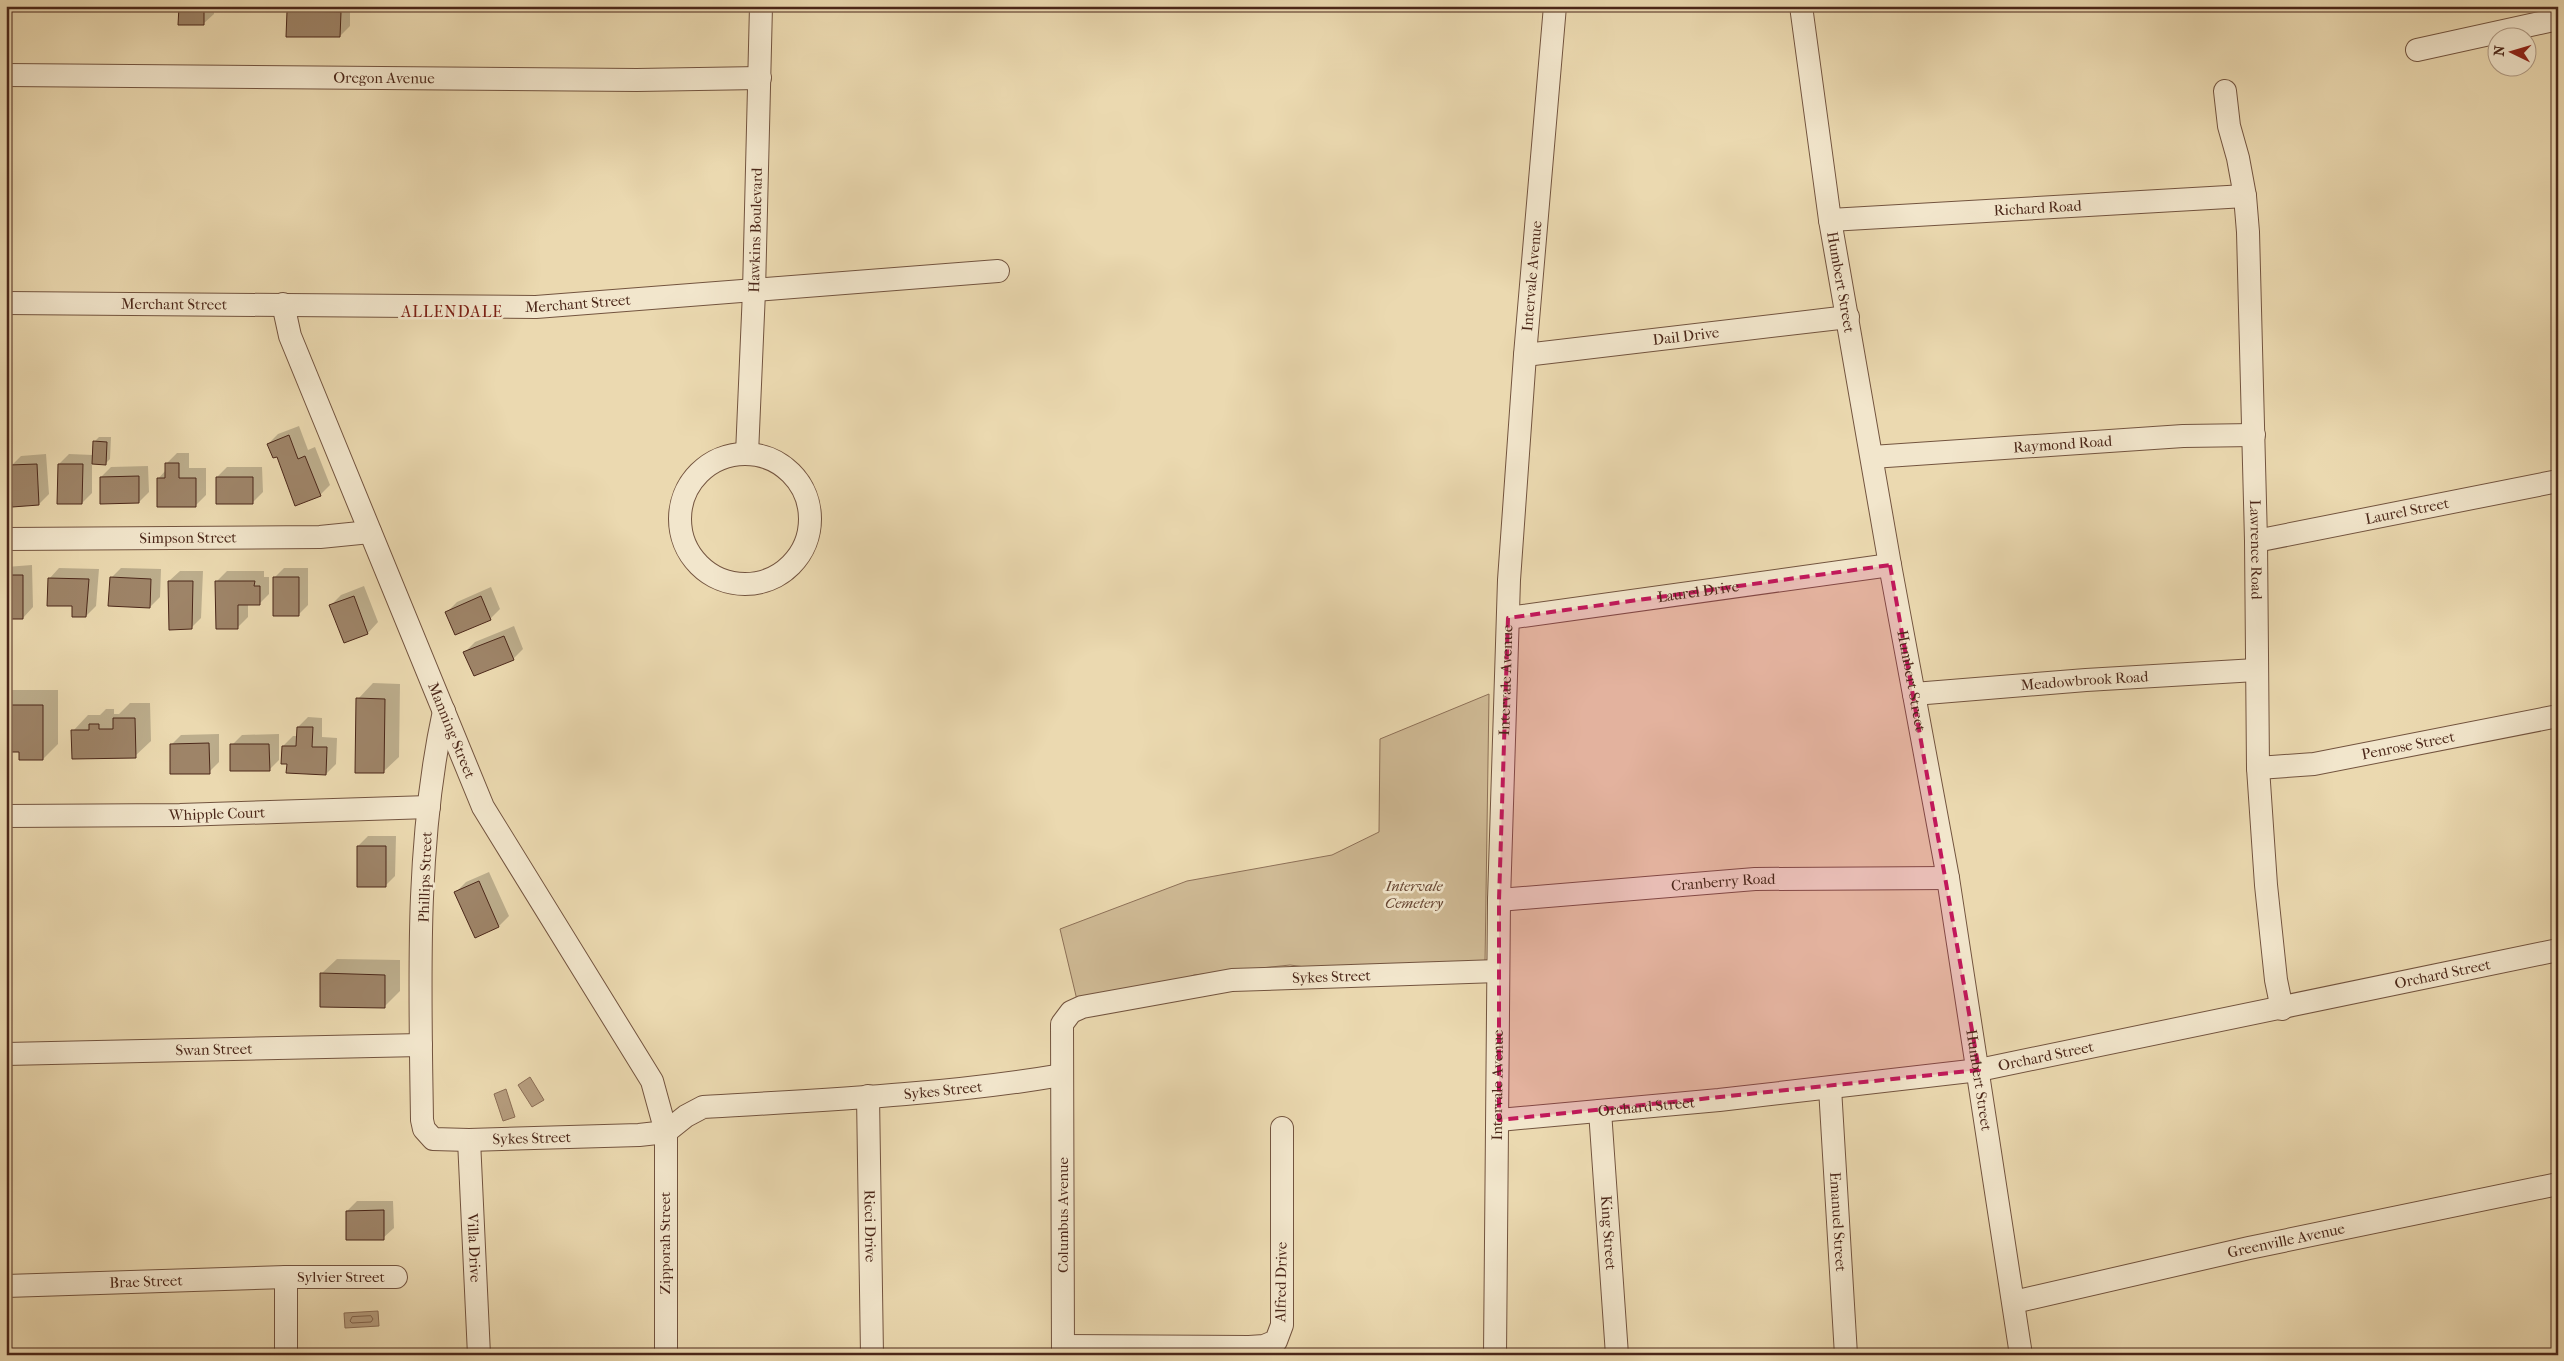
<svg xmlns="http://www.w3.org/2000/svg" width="2564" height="1361" font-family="'IM FELL French Canon',serif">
  <rect width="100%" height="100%" fill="#ebd9b0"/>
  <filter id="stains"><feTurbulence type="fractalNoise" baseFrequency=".004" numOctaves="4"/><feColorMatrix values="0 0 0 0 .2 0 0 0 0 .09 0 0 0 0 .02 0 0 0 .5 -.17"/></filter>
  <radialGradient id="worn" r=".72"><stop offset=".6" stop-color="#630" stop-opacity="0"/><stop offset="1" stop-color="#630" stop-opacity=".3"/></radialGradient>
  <path fill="#d0bb96" stroke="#8e7158" d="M1489 694 1485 963 1328 970 1290 965 1194 975 1172 984 1077 1000 1060 929 1187 881 1332 855 1379 832 1380 739Z"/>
  <path fill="#b59c7d" stroke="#8b6d55" d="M530 1077 544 1100 532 1107 518 1085Z
    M506 1089 515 1117 503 1121 494 1094Z
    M378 1311 379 1326 345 1328 344 1313Z"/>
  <path fill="#0003" d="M180 6H214V14L203 24Z
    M293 6H350V26L340 36 288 12Z
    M299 426 308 450 315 447 330 485 320 495 268 444 278 434Z
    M99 437H111L110 459 105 464 92 463V493L82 503 59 464 69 454 93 455 94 442Z
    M177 453H189V468H206V495L196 505 158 479 166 470V464Z
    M46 454 49 494 39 504 11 466 21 456Z
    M148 466 149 492 139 502 101 477 111 467Z
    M227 467H262L263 492 252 503 217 477Z
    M32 565 33 607 23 618H6V567Z
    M59 568 99 569 96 606 86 616 49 579Z
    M121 568 161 569 160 597 150 607 111 578Z
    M284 568H308V605L298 615 274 578Z
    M180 571H203L201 618 191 628 169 581Z
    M227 571H264V577H269V594L259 604H248V617L238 627 217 581Z
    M364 586 378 622 368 633 345 641 331 605 341 595Z
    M491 587 500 609 490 619 447 612 457 602Z
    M514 626 523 649 513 659 465 652 475 642Z
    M373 683 400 684 399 757 383 772 358 699Z
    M6 690H58V744L43 759 20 750H6Z
    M130 703H150L151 741 135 756 73 731 88 715H100L106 709H114V714H119Z
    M308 717 322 718V737L337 738 336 764 326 774 288 763 283 746 293 736H298V727Z
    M219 734V762L209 772 171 745 181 735Z
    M279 734V760L269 770 232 745 242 735Z
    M368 836H396L395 876 385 886 358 846Z
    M489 872 509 916 499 926 456 892 466 882Z
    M337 959 400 960V991L384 1007 321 974Z
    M357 1201H393L394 1228 383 1238 347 1211Z"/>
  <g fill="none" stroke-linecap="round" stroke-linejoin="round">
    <path stroke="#80624b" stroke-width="1" d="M371 1316 373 1319 371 1322 352 1323 350 1321 352 1317Z"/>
  </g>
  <path fill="#9e8468" stroke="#4b2719" d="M179 6H204V25H178Z
    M287 11 341 12 340 37H286Z
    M289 435 298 459 305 456 321 496 295 506 277 457 273 458 267 444Z
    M93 441 107 442 106 465 92 464Z
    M165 463H179V478H196V507H157V478H165Z
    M37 464 39 505 12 507 9 465Z
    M58 464H83L82 504H57Z
    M139 476V503L100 504V477Z
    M216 477H253V504H216Z
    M6 575H23V619H6Z
    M110 577 151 579 150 608 108 606Z
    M273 577H299V616H273Z
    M48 578 89 579 86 617H72V606H47Z
    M168 581H193L192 629 169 630Z
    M215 581H255L254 586H260V605H238V629H216Z
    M354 596 368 634 344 643 329 605Z
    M481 596 491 620 455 635 445 612Z
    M504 636 514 660 474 676 463 652Z
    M356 698 385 699 384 773H355Z
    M6 705H43V760H19V752H6Z
    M113 718H135L136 758 72 759 71 730H89V724H99V729H113Z
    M297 727H313L312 747H327L326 775 286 773 287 764H281L282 746H296Z
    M209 743 210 774H170V744Z
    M230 744H269L270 771H230Z
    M357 846H386V887H357Z
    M479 881 499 927 475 938 454 892Z
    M320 973 385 975V1008L320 1007Z
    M384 1210V1240H346V1211Z"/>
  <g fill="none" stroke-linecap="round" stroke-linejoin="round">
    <g stroke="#73543f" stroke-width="24">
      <g id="minor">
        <path id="s1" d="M1801 6 1830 220 1890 565 1948 878 2021 1355"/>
        <path d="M2417 50 2558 19"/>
        <path id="s2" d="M6 75 637 80 760 78"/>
        <path id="s3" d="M2225 91 2229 126 2238 158 2245 196 2248 232 2256 541 2258 768 2266 885 2276 980 2282 1009"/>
        <path id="s4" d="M1830 220 2245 196"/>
        <path id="s5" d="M6 303 536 307 998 271"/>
        <path id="s6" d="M283 304 290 336 483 807 652 1081 666 1132V1355"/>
        <path id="s7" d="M1525 355 1848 317"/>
        <path id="s8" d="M747 454 754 291 761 6"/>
        <circle cx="745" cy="519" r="65"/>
        <path id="s9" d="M1872 457 2183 436 2254 435"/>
        <path id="s10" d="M6 539 320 537 370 532"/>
        <path id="s11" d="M2256 541 2558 481"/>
        <path id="s12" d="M1508 618 1890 565"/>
        <path id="s13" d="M1914 694 2086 680 2256 670"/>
        <path id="s14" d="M444 711C415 844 420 984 422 1120L424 1129 433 1139 469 1140 639 1135 666 1132 686 1116 703 1107C822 1100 944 1095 1062 1075"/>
        <path id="s15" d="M2258 768 2314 764 2558 716"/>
        <path id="s16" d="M6 816 180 815 429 807"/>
        <path id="s17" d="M1499 900 1755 879 1948 878"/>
        <path id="s18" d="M6 1054 421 1045"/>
        <path id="s19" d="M1830 1088 1846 1355"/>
        <path id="s20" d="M868 1096 872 1355"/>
        <path id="s21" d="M1600 1111 1617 1355"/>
        <path id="s22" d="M1499 1120 1719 1100 1979 1070 2558 950"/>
        <path id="s23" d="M469 1140 479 1355"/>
        <path id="s24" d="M6 1286 286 1277H396"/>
        <path id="s25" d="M2014 1302 2249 1248 2558 1184"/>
        <path d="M1063 1346 1249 1347 1264 1346 1276 1341 1282 1325V1128"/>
        <path d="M286 1355V1277"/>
        <path id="s26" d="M1063 1355 1062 1024 1071 1012 1082 1007 1232 980 1498 971"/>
        <path id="s27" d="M1495 1355 1499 900 1509 580 1525 355 1555 6"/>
      </g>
    </g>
    <use href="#minor" stroke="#f2e6cc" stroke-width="22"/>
  </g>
  <path fill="#c2185b" fill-opacity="0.2" stroke="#c2185b" stroke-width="4" stroke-dasharray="10 6" stroke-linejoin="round" d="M1890 565 1979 1070 1499 1120V900L1508 618Z"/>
  <g text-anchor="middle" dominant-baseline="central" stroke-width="5" stroke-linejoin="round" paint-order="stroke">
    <g font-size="15" fill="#4b2719" stroke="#f2e6cc">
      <text stroke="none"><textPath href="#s2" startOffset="378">Oregon Avenue</textPath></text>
      <text stroke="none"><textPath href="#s4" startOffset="208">Richard Road</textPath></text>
      <text stroke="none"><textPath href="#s8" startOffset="224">Hawkins Boulevard</textPath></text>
      <text stroke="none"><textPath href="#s27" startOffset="1080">Intervale Avenue</textPath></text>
      <text stroke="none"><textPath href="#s1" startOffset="279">Humbert Street</textPath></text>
      <text stroke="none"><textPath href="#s5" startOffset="572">Merchant Street</textPath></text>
      <text stroke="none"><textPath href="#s5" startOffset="168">Merchant Street</textPath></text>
      <text stroke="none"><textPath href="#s7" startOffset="162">Dail Drive</textPath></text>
      <text stroke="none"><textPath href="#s9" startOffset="191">Raymond Road</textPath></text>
      <text stroke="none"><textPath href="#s11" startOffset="154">Laurel Street</textPath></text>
      <text stroke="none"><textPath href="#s10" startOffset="182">Simpson Street</textPath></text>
      <text stroke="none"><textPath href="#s3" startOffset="461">Lawrence Road</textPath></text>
      <text stroke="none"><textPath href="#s12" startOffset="192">Laurel Drive</textPath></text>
      <text stroke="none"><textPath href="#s27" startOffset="675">Intervale Avenue</textPath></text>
      <text stroke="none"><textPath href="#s1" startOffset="684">Humbert Street</textPath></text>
      <text stroke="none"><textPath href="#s13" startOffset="171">Meadowbrook Road</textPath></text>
      <text stroke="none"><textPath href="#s6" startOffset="459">Manning Street</textPath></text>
      <text stroke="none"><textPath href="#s15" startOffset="152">Penrose Street</textPath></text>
      <text stroke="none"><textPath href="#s16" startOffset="211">Whipple Court</textPath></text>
      <text transform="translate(425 877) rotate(-88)">Phillips Street</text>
      <text stroke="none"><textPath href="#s17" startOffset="225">Cranberry Road</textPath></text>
      <text stroke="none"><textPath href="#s22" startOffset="956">Orchard Street</textPath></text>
      <text stroke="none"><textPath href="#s26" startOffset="610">Sykes Street</textPath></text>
      <text stroke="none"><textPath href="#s18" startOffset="208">Swan Street</textPath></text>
      <text stroke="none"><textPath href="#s22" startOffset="551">Orchard Street</textPath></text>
      <text stroke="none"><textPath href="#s1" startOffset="1089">Humbert Street</textPath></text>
      <text stroke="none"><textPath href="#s27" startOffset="270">Intervale Avenue</textPath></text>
      <text stroke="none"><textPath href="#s14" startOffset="952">Sykes Street</textPath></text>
      <text stroke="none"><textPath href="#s22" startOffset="148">Orchard Street</textPath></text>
      <text stroke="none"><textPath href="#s14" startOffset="532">Sykes Street</textPath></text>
      <text transform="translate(1063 1215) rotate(-90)">Columbus Avenue</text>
      <text stroke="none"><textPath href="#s19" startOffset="134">Emanuel Street</textPath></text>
      <text stroke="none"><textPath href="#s20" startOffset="130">Ricci Drive</textPath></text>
      <text stroke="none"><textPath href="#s21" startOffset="122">King Street</textPath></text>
      <text stroke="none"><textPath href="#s25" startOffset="279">Greenville Avenue</textPath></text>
      <text transform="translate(665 1243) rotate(-90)">Zipporah Street</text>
      <text stroke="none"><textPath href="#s23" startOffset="108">Villa Drive</textPath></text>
      <text stroke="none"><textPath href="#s24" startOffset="335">Sylvier Street</textPath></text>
      <text stroke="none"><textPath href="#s24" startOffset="140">Brae Street</textPath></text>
      <text transform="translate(1281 1282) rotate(-89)">Alfred Drive</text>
    </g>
    <g font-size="15" font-style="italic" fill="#664532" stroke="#f2e6cc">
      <text x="1414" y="886">Intervale<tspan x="1414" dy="17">Cemetery</tspan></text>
    </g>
    <g font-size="16" letter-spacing="1" fill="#7a1f14" stroke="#f2e6cc">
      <text x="452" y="311">ALLENDALE</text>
    </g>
  </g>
  <rect width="2564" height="1361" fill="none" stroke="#ebd9b0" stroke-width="25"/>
  <rect x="8" y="8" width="2549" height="1346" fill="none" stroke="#4b2719" stroke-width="2.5"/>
  <rect x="12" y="12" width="2539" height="1336" fill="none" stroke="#4b2719"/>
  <g transform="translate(2512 52) rotate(275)"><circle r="24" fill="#f2e6cc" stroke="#af9a84"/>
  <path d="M0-4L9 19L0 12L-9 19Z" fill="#8f2418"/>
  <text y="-8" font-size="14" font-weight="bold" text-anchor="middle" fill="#4b2719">N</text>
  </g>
  <rect width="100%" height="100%" filter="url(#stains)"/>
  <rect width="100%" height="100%" fill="url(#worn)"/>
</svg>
